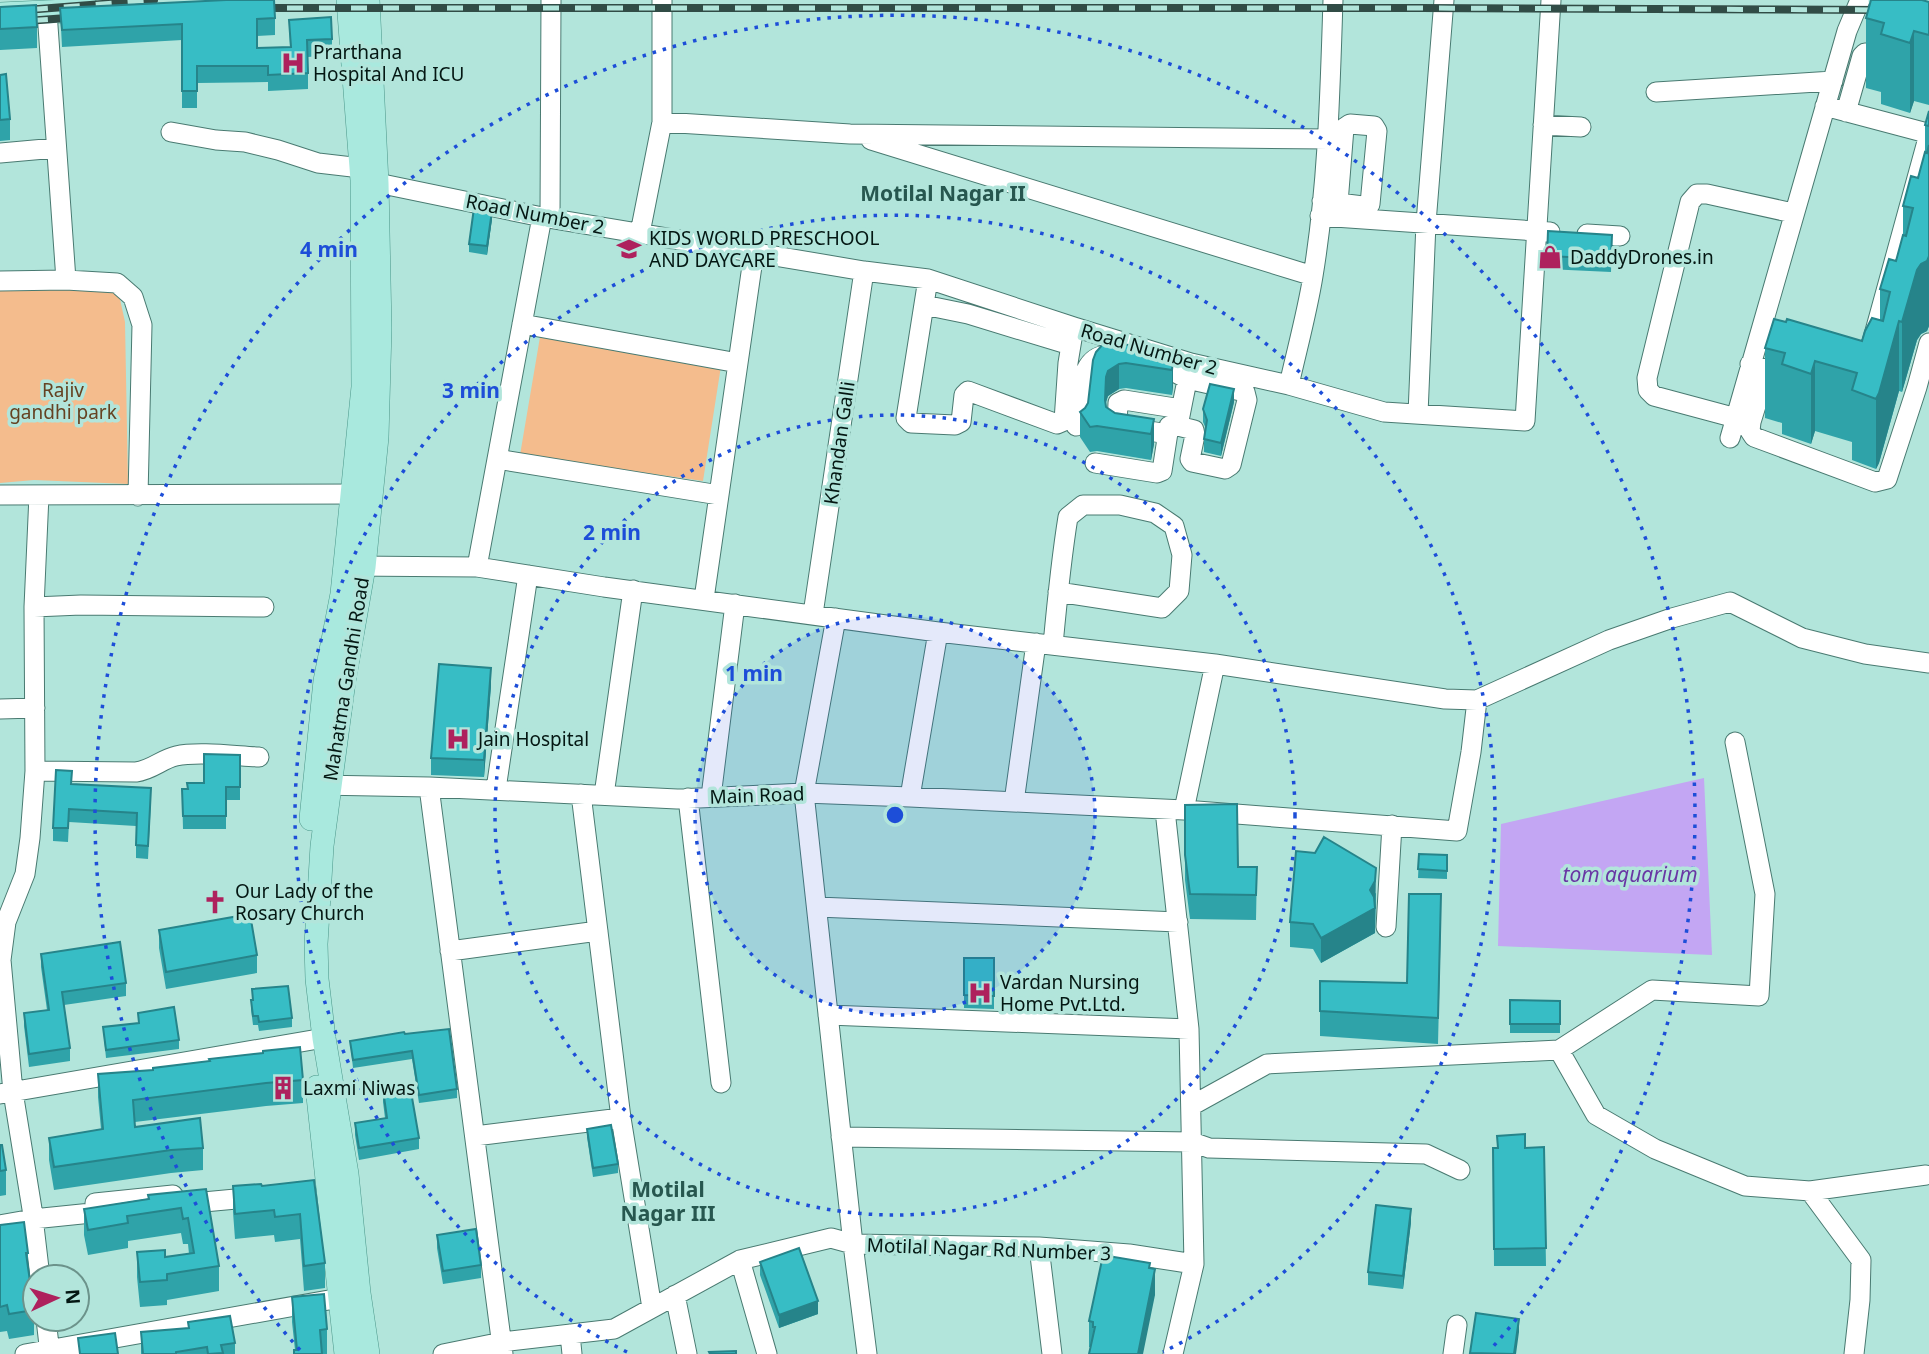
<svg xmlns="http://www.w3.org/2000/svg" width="1929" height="1354" font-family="'Noto Sans',sans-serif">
  <rect width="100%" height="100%" fill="#b2e5db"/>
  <path fill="#f4bc8d" d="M0 281 118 290 125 322 128 484 34 480 0 483Z
    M540 337 721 366 703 481 520 455Z"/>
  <path fill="#c3a6f3" d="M1704 778 1712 955 1498 946 1501 824Z"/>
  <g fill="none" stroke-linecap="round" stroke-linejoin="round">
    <g stroke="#497a71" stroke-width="21">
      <path id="minor" d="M662 0V122
        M47 12 66 280
        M1656 92 1833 81
        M1825 106 1923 132 1928 138 1872 342
        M1846 112 1862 56 1865 53 1929 52
        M1543 125 1581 127
        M171 132 216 140 245 142 278 150 318 163 361 168
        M871 140 1313 276
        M0 153 56 148
        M363 180 542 217 864 271 928 279 1074 327 1191 363 1289 385 1384 412 1525 421 1551 0
        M1322 201 1363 206 1370 204 1377 131 1374 126 1350 124 1344 128 1338 203
        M1320 216 1550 232
        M550 218 551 0
        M640 233 662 122 850 134 1329 139
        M1587 234 1620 236
        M928 279 906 418 911 423 955 425 961 422 964 395 968 391 1057 424 1064 421 1068 363 1074 327
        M0 281 66 280 117 283 133 297 142 325 138 496
        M924 305 968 314 1070 345
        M522 324 738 363
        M1152 363 1161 365 1187 379 1245 392 1247 400 1231 465 1225 469 1192 462 1190 459 1195 435 1194 430 1178 426C1182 405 1186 384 1191 363
        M1750 364 1788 376
        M1767 370 1751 422 1750 431 1754 437 1875 482 1887 479 1917 387 1929 343
        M1289 385C1297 349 1307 313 1313 276 1328 185 1330 92 1333 0
        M1418 414 1426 223 1444 0
        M1736 418 1654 396 1648 390 1647 378 1690 202 1697 194H1707L1793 213
        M1076 426C1080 400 1077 348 1116 356
        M1168 434 1117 426 1118 403 1124 400 1181 409
        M1730 438 1847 31 1860 0
        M497 459 719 495
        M1095 463 1157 473 1162 471 1169 426H1173
        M0 495 366 494
        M351 566 477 567 604 587 938 632 1215 664 1445 699 1477 700 1609 640 1672 618 1730 602 1802 638 1865 654 1929 663
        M477 567 542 217
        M704 599 754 252
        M34 607 81 605 264 607
        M813 614 864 271
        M1053 645C1057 602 1061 560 1068 517L1083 505H1120L1155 513 1174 526 1182 555 1179 591 1162 608 1058 592
        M0 709 35 708
        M35 771 136 772C152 770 162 759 176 756 198 751 236 756 259 757
        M318 785 429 787 677 799 804 793 910 797 1184 810 1457 831 1471 752 1477 700
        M429 787 503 1354
        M496 789 528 575
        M581 794 621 1118
        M604 795 633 590
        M711 797 735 604
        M910 797 938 632
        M688 798 721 1083
        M1014 802 1036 643
        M1165 810 1189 1029 1194 1264 1173 1354
        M1184 810 1215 664
        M817 907 1178 922
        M1386 927 1392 825
        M450 951 598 931
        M0 960H1L13 1092 32 1209 40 1277
        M1 960 6 922 25 874 30 838 35 771 34 607 39 495
        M828 1015 1189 1029
        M1559 1050 1596 1115 1655 1149 1745 1186 1810 1191 1926 1175
        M0 1094 324 1038
        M1191 1106 1267 1064 1559 1050 1652 990 1759 996 1765 894 1735 742
        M475 1136 621 1118 652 1308
        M841 1137 1192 1142 1209 1148 1426 1154 1460 1170
        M1810 1191 1861 1260 1860 1300 1854 1354
        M95 1203 173 1195
        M182 1204 257 1197
        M0 1225 33 1219 111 1211
        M1039 1247 1052 1354
        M740 1260 767 1354
        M675 1295 687 1354
        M46 1319 50 1354
        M570 1334 572 1354
        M25 1354 340 1298 354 1294
        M443 1354 502 1342 614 1329 740 1260 831 1238 853 1244 804 793 836 618
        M867 1354 853 1244 1039 1247 1129 1254 1194 1264
        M1453 1354 1457 1325"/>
    </g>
    <g stroke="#4a9689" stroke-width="24">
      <path id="major" d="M1880 0 1929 1
        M0 14 89 10
        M311 819 325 681 342 594 363 387 362 180 348 0
        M317 1087 346 1354
        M368 1354 359 1293 347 1174 324 1038 317 979 316 944 322 846 344 681 364 567 377 437 380 329 377 183 368 0"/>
    </g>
    <use href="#minor" stroke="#fff" stroke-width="19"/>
    <use href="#major" stroke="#a9e9de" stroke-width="23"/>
    <g stroke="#314c46" stroke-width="8">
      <path id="rail" d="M255 8H1420L1886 10
        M0 12 154 0
        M0 23 80 17"/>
    </g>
    <use href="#rail" stroke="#b2e5db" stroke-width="5" stroke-dasharray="16" stroke-linecap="butt"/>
  </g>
  <path fill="#2fa3a9" d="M1929 2V105L1914 101 1910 113 1881 104V92L1866 88V18Z
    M0 7 37 27V48L0 50Z
    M60 8 275 18V35L257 36V48L290 47 289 20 332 39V55L308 57V89L268 91V82L197 83V108H182V40L62 47Z
    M0 75 10 119V140L0 141Z
    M1929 111V326L1927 331 1921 334 1917 340 1902 392 1899 391 1879 463 1876 469 1852 460V442L1815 431 1811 444 1782 434V423L1765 418V348L1862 341 1880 320V289L1896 261 1903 235V206L1918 178 1925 153V125Z
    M492 219 487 255 469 252V244Z
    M1612 235 1611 272 1547 269V256Z
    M1093 360H1173V386L1172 395 1126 388 1119 389 1108 396 1106 402V407L1115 413 1154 419V444L1151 460 1097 451 1090 452 1080 437V412L1085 408 1088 403Z
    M1234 402 1221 456 1204 452V439L1206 429 1203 422V409Z
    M491 685 484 777 431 775V758Z
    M240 755V800H226V829H183L182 789H188L204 783Z
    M72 784 151 801 148 859 136 858V826L69 822 68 842 53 841V828Z
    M1185 805 1238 867H1257L1256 920 1190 919 1185 880Z
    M1419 854 1447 855V879L1418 878Z
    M1376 893 1375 933 1321 963 1313 949 1290 947V922Z
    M1441 919 1438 1044 1320 1036V981L1407 983Z
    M159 930 257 955V973L166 989 159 948Z
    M41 954 126 983V996L64 1005 70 1048V1061L29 1067 24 1026V1013L47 1010 41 967Z
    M964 958H994V1009L964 1008Z
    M252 989 292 1018V1027L259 1031 258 1025H253L251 1009V1000H252Z
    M1510 1000 1560 1001V1033H1510Z
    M138 1013 179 1040V1049L106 1058 103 1027 138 1023Z
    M405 1034 457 1089V1098L419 1103 412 1059 353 1068 350 1041Z
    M98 1074 303 1080V1103L266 1106 135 1122V1127L203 1148V1170L171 1173 54 1190 49 1160V1138L101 1129 98 1097Z
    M383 1090 419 1138V1149L359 1160 355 1135V1123L385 1118 383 1102Z
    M587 1129 618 1164V1173L593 1177 587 1137Z
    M1497 1136 1525 1148 1544 1147 1546 1266H1494L1493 1148H1497Z
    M0 1145 6 1170V1195L0 1196Z
    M233 1186H262L319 1226 325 1263V1288L304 1291 300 1239 275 1242 274 1235 235 1239 233 1212Z
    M206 1189 219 1266V1291L167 1300V1305L140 1307 137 1277V1252L165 1257 189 1254 188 1244H183L181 1233 128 1241V1248L88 1255 84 1235V1209Z
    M1411 1222 1403 1289 1368 1285V1272Z
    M0 1225 28 1253V1267L34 1310V1335L9 1339 7 1331 0 1332Z
    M437 1235 481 1265V1278L443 1284 437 1248Z
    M760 1262 818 1314 779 1328 760 1275Z
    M1150 1268 1155 1295 1090 1347H1089V1321Z
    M292 1297 327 1329V1354H294L295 1350 292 1322Z
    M188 1322 235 1343V1354H141V1332L188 1328Z"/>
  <path fill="#26848a" d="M1914 31V101L1910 113V43Z
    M492 211V219L487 255V246Z
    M1929 256V326L1927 331 1921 334 1917 340 1902 392V322L1917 270 1921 264Z
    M1899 321V391L1879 463 1876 469V399Z
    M1173 360V386L1172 395V370Z
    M1815 361V431L1811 444V374Z
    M1119 364V389L1108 396 1106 402 1105 425 1106 377 1108 371Z
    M1234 389V402L1221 456V443Z
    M1154 419V444L1151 460V434Z
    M491 668V685L484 777V760Z
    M1376 868 1375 933 1321 963V938L1370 890Z
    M1411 1209V1222L1403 1289V1276Z
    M1155 1269V1295L1143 1354H1138Z
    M818 1301V1314L779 1328V1315Z
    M1519 1319V1332L1516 1354H1514Z"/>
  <path fill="#37bdc5" stroke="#26848a" stroke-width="2" d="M226 0H274L275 18 257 19V48L291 47 289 20 331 17 332 39 307 40 308 73 268 75V66H197V91H182V24L62 30 60 8Z
    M1871 0H1922L1929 2V35L1914 31 1910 43 1881 34 1884 23 1866 18Z
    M36 5 37 27 0 29V7Z
    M6 74 10 119 0 120V75Z
    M1929 111V126L1925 125Z
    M1929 145V256L1927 261 1921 264 1917 270 1902 322 1899 321 1879 393 1876 399 1852 390 1857 373 1815 361 1811 374 1782 364 1785 353 1765 348 1774 319 1786 322 1787 319 1862 341 1865 331 1872 318 1883 321 1890 292 1880 289 1889 259 1896 261 1903 235 1906 236 1913 208 1903 206 1911 176 1918 178 1925 152 1927 153Z
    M474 208 492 211 487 246 469 244Z
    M1548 231 1612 235 1611 259 1547 256Z
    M1109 341 1157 351 1173 360 1172 370 1126 363 1119 364 1108 371 1106 377 1105 400 1106 407 1115 413 1154 419 1151 434 1097 426 1090 427 1080 412 1085 408 1088 403 1093 360 1096 352 1104 343Z
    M1210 384 1234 389 1221 443 1204 439 1207 420 1203 409Z
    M439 664 491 668 484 760 431 758Z
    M204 754 240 755V787H226V816H183L182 789H188L187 783H204Z
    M56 770 72 771 71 784 151 788 148 846 136 845 137 813 69 809 68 828H53Z
    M1237 804 1238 867H1257L1256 895 1190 894 1185 855V805Z
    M1324 837 1376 868 1375 881 1370 890 1374 897 1375 908 1321 938 1313 924 1290 922 1296 851 1315 853Z
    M1419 854 1447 855V871L1418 869Z
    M1409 894H1441L1438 1018 1320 1011V981L1407 983Z
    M250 914 257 955 166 972 159 930Z
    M120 942 126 983 62 992 70 1048 29 1054 24 1013 49 1010 41 954Z
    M964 958H994V996L964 995Z
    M288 986 292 1018 259 1022 258 1016H253L251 1000H253L252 989Z
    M1510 1000 1560 1001V1024H1510Z
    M174 1007 179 1040 106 1050 103 1027 139 1023 138 1013Z
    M449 1029 457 1089 419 1095 412 1051 353 1060 350 1041 404 1032 405 1034Z
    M300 1047 303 1080 266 1083 133 1100 135 1127 200 1118 203 1148 171 1150 54 1167 49 1138 103 1129 98 1074 153 1070V1068L210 1061 209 1059 263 1053V1051Z
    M410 1086 419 1138 359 1148 355 1123 387 1118 383 1090Z
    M611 1125 618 1164 593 1168 587 1129Z
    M1525 1134V1148L1544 1147 1546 1248 1494 1249 1493 1148H1498L1497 1136Z
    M0 1145H2L6 1170 0 1171Z
    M314 1180 325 1263 304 1266 300 1214 275 1217 274 1210 235 1214 233 1186 261 1184 262 1186Z
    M206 1189 219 1266 167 1274V1280L140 1282 137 1252 165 1250V1257L194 1253 188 1218 183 1219 181 1208 127 1216 128 1223 88 1230 84 1209 149 1199 148 1195Z
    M1376 1205 1411 1209 1403 1276 1368 1272Z
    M24 1222 28 1253H26L34 1310 9 1314 7 1305 0 1307V1225Z
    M476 1229 481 1265 443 1271 437 1235Z
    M799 1248 818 1301 779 1315 760 1262Z
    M1108 1256 1150 1263 1149 1268 1155 1269 1138 1354H1089L1095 1327H1093V1322L1089 1321 1102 1260 1107 1261Z
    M324 1294 327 1329 320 1330 322 1354H294V1350H297L292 1297Z
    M1476 1313 1519 1319 1514 1354 1470 1353Z
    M230 1316 235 1343 221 1345 223 1353 208 1354 207 1347 176 1352V1354H143L141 1332 189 1328 188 1322Z
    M115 1333 118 1354H80L78 1338Z
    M736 1351V1354H710L709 1352Z"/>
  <circle cx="895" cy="815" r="200" fill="#1d4ed8" fill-opacity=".12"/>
  <g fill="none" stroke="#1d4ed8" stroke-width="3.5" stroke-dasharray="3.5 7">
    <circle cx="895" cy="815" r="200"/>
    <circle cx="895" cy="815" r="400"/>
    <path d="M627 1352A600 600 0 1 1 1163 1352"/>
    <path d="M300 1350A800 800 0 1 1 1490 1350"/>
  </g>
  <defs>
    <g id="hospital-bare" transform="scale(1.89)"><path d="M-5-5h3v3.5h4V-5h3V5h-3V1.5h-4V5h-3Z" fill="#ae215d" stroke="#b2e5db" stroke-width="2.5" paint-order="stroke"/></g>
    <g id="school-bare" transform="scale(1.89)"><path d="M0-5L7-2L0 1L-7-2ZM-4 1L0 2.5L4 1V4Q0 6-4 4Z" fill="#ae215d" stroke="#b2e5db" stroke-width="2.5" paint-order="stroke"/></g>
    <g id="shop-bare" transform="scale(1.89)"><path d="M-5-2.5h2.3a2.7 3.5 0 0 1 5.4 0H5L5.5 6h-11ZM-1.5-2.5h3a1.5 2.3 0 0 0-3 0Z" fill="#ae215d" stroke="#b2e5db" stroke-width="2.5" paint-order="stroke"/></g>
    <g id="church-bare" transform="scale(1.89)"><path d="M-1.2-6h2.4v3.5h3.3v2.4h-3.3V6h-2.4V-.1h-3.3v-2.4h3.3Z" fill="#ae215d" stroke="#b2e5db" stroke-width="2.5" paint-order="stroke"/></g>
    <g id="building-bare" transform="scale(1.89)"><path d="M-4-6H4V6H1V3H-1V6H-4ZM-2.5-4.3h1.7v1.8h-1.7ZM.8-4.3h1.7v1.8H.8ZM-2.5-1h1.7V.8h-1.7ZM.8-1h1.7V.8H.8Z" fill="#ae215d" stroke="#b2e5db" stroke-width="2.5" paint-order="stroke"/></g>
  </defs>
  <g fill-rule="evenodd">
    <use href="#hospital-bare" x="293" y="63"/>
    <use href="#school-bare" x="629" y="249"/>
    <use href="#shop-bare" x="1550" y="257"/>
    <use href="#hospital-bare" x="458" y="739"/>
    <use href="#church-bare" x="215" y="902"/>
    <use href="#hospital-bare" x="980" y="993"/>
    <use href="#building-bare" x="283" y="1088"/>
  </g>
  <g text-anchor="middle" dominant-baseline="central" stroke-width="7" stroke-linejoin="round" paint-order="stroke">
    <g font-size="19" fill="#041713" stroke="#b2e5db" text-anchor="start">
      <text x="313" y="52">Prarthana<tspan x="313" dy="22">Hospital And ICU</tspan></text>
      <text x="649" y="238">KIDS WORLD PRESCHOOL<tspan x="649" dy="22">AND DAYCARE</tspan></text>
      <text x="1570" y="257">DaddyDrones.in</text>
      <text x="478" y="739">Jain Hospital</text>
      <text x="235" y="891">Our Lady of the<tspan x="235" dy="22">Rosary Church</tspan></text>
      <text x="1000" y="982">Vardan Nursing<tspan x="1000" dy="22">Home Pvt.Ltd.</tspan></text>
      <text x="303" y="1088">Laxmi Niwas</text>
    </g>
    <g font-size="19" fill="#041713" stroke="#b2e5db">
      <text transform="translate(535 214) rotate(11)">Road Number 2</text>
      <text transform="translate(1149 349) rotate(16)">Road Number 2</text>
      <text transform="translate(839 443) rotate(-82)">Khandan Galli</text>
      <text transform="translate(346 679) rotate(-81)">Mahatma Gandhi Road</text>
      <text transform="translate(757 795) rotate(-2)">Main Road</text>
      <text transform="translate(989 1249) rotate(2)">Motilal Nagar Rd Number 3</text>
    </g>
    <g font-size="19" fill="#654222" stroke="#b2e5db">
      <text x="63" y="390">Rajiv<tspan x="63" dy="22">gandhi park</tspan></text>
    </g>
    <g font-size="21" font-weight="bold" fill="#27574f" stroke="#b2e5db">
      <text x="943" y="193">Motilal Nagar II</text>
      <text x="668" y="1189">Motilal<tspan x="668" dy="24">Nagar III</tspan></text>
    </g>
    <g font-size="21" font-style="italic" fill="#6937a4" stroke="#b2e5db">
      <text x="1630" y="874">tom aquarium</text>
    </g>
  </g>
  <circle cx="895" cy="815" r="10" fill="#1d4ed8" stroke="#b2e5db" stroke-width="3.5"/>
  <g font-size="21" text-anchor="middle" font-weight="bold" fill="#1d4ed8" stroke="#b2e5db" stroke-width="7" stroke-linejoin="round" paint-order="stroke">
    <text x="329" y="257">4 min</text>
    <text x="471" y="398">3 min</text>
    <text x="612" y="540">2 min</text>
    <text x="754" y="681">1 min</text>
  </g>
  <g transform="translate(56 1298) rotate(86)"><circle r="33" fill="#b2e5db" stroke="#6c938b" stroke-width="2"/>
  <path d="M0-5L12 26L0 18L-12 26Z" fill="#ae215d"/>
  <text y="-10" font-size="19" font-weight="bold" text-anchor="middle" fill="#041713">N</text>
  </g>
</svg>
